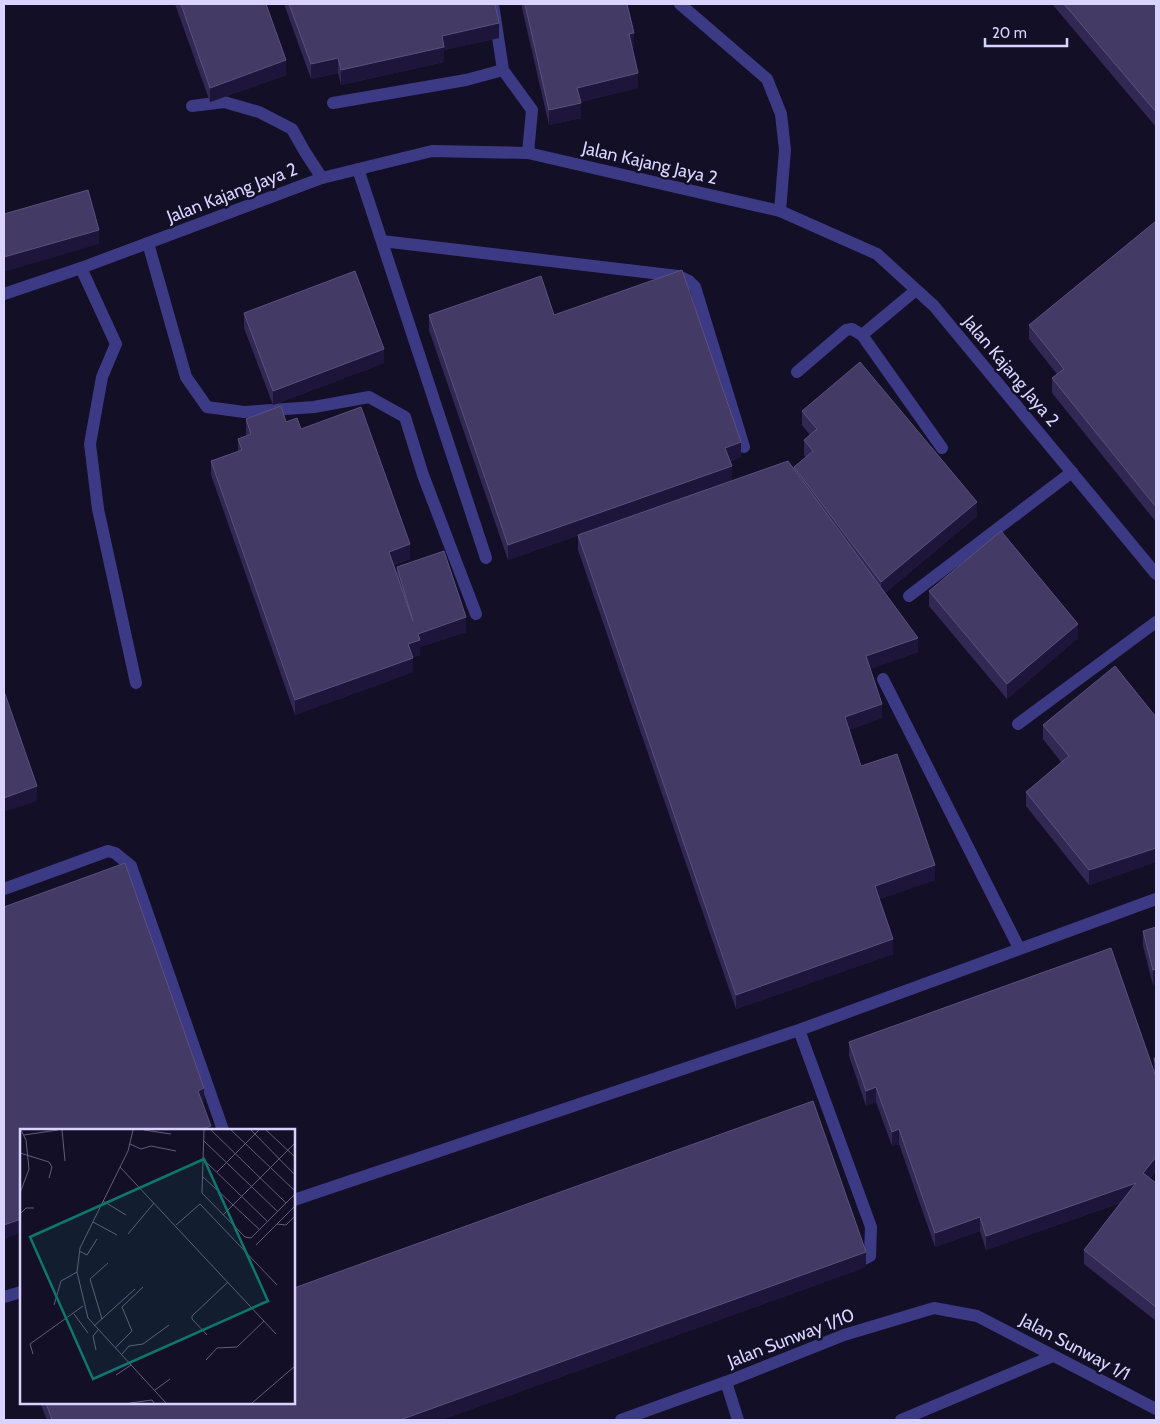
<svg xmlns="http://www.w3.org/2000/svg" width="1160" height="1424" font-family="Cabin,sans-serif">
  <rect width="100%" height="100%" fill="#130f26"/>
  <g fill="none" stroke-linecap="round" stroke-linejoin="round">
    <path stroke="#3d3a85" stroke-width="12" d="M493 4 503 70 532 110 528 153
      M680 4 767 79 781 114 785 150 780 211
      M333 103 466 80 503 70
      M192 106 224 102 259 112 292 129 305 152 322 178
      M358 169 486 558
      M382 241 678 276 689 281 695 287 744 447
      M148 243 186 377 207 407 244 412 314 407 369 397 405 417 423 475 476 614
      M81 268 116 344 102 377 90 444 98 509 136 683
      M916 290 862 335 942 448
      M797 372 846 330 852 329 862 335
      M909 596 1072 472
      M883 679 1019 948
      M1018 724 1156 622
      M4 889 108 851 115 853 131 866 223 1130
      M799 1030 871 1227 870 1256 851 1266
      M294 1200 799 1030 1156 899
      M4 1297 21 1292
      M726 1382 738 1420
      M901 1420 1053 1356"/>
    <path stroke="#3d3a85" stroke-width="12" d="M4 294 81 268 322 178 432 151 528 153 780 211 877 254 934 306 1156 574
      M621 1420 726 1382 844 1335 934 1308 977 1316 1156 1409"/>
  </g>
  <path fill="#312854" d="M175 4H266L286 75 210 102Z
    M284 4H495L499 38 444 50V62L341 85 338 73 311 79Z
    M521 4H627L634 48H632L638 88 580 102 581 118 549 125Z
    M1052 4H1156V127Z
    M1156 221V522L1052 393V378L1057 374 1029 339V325Z
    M244 313 384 363 273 405 244 328Z
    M429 315H554L741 457 730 461 732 481 508 560 429 330Z
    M802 411 977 516 885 593 918 652 870 669 882 718 849 730 861 766 935 880 879 899 893 954 736 1009 578 550V535L794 470V467L806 457 804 455V440L810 435 802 425Z
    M246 419 286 422 301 429 410 559 394 565 397 572V567L466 632 420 647V655L413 657V672L295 715 211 475V461L238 451V439L247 436 246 434Z
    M929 591 1078 638 1007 699 929 606Z
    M1156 717V862L1089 885 1026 806V792L1061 762 1043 739V725Z
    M1156 927 1153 985 1143 946V931Z
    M849 1042 1154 1070V1059L1156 1056V1171L1150 1179 1156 1183V1321L1084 1264V1250L1120 1203 986 1250 980 1231 935 1247 899 1144 892 1146 876 1102 866 1106 849 1056Z
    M866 1267 441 1420H47L40 1403H294Z"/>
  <path fill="#1d163a" d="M499 23V38L444 50V62L341 85V70L442 36Z
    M634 33V48L629 49V34Z
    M338 58V73L311 79V64Z
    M286 60V75L210 102V88Z
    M638 73V88L577 103V88Z
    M581 103V118L549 125V110Z
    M99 230V244L4 272V257Z
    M384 349V363L273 405V391Z
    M741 442V457L725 462V448Z
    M732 466V481L508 560V545Z
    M977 502V516L881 596V582Z
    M410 544V559L389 566V552Z
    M466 617V632L420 647V655L408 659V644L418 634Z
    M1078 624V638L1007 699V684Z
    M918 638V652L866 671V656Z
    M413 658V672L295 715V700Z
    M882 704V718L845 732V717Z
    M37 786V801L4 812V798Z
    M1156 848V862L1089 885V870Z
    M935 865V880L875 901V886Z
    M893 939V954L736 1009V995Z
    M1156 969V984L1153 985V970Z
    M876 1087V1102L866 1106V1091Z
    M204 1088V1103L198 1105V1091Z
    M211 1126V1130H199Z
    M899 1129V1144L892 1146V1132Z
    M1156 1157V1171L1143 1188V1173Z
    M1136 1183V1197L986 1250V1236Z
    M980 1217V1231L935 1247V1233Z
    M21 1219V1233L4 1239V1225Z
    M866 1252V1267L441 1420H400Z"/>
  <path fill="#433a66" stroke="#5a527e" d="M181 4H266L286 60 210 88Z
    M289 4H495L499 23 442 36 444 47 341 70 338 58 311 64Z
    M525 4H627L634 33 629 34 638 73 577 88 581 103 549 110Z
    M1064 4H1156V112Z
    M88 190 99 230 4 257V214Z
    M1156 221V507L1052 378 1064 369 1029 325Z
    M682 270 741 442 725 448 732 466 508 545 429 315 541 276 554 315Z
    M355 271 384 349 273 391 244 313Z
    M860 362 977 502 881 582 794 467 813 451 804 440 817 429 802 411Z
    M281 406 286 422 297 418 301 429 361 407 410 544 389 552 413 621 397 567 444 551 466 617 418 634 420 640 408 644 413 658 295 700 211 461 242 450 238 439 251 434 246 419Z
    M788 461 918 638 866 656 882 704 845 717 861 766 897 754 935 865 875 886 893 939 736 995 578 535Z
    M1001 531 1078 624 1007 684 929 591Z
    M1115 666 1156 717V848L1089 870 1026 792 1069 756 1043 725Z
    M4 691 37 786 4 798Z
    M125 863 204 1088 198 1091 211 1126 199 1130H21V1219L4 1225V907Z
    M1156 927V969L1153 970 1143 931Z
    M1111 948 1156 1077V1157L1143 1173 1156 1183V1307L1084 1250 1136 1183 986 1236 980 1217 935 1233 899 1129 892 1132 876 1087 866 1091 849 1042Z
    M1156 1056V1066L1154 1059Z
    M813 1101 866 1252 400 1420H52L46 1403H294V1288Z"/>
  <g text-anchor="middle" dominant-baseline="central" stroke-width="5" stroke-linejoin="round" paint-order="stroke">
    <g font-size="18" fill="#d9d4ff" stroke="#130f26">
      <text transform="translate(650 163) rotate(13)">Jalan Kajang Jaya 2</text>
      <text transform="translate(232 193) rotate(-21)">Jalan Kajang Jaya 2</text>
      <text transform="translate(1011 371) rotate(50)">Jalan Kajang Jaya 2</text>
      <text transform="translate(791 1338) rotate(-21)">Jalan Sunway 1/10</text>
      <text transform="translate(1075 1347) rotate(28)">Jalan Sunway 1/1</text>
    </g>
  </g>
  <g transform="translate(20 1129)">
    <rect width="275" height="275" fill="#130f26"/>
    <path fill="none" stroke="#625e7d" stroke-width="1" d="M42 1 45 32M113 1 108 22 60 119 57 143 68 189 146 274M124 1 151 5M184 1 182 64 225 108 231 109 275 65M191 1 266 74M211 1 275 62M231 1 275 46M246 1 275 28M4 6 38 1M184 12 258 83M110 15 121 20 131 17 156 22M0 24 29 33 32 38 29 49M183 30 248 93M100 38 256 205M197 43 239 1M182 47 240 101M0 64 9 40 6 11 1 1M83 72 106 86M0 85 6 79H14M203 86 275 14M73 93 97 106M257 95 266 96 275 87M156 96 180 75 257 156M108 105 134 74M236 116 275 77M59 122 67 126 77 110M34 176 41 152 57 143M54 185 68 204M82 190 70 150 88 134M74 197 115 160M187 206 172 190V187L208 153M95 219 112 202 102 178 123 158M76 221 73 207 78 201M13 225 10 215 63 177M102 225 109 217 123 215 149 196M186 231 197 219 217 218 244 192M96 246 111 236M135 261 150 250M110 274 132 271 134 274M232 274 275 237"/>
    <path fill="#0f766e" fill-opacity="0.15" stroke="#0f766e" stroke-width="2.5" d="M184 30 248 172 73 250 10 108Z"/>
    <rect width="275" height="275" fill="none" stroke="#d9d4ff" stroke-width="2.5"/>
  </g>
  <rect width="1160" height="1424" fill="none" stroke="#d9d4ff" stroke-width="10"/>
  <path d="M985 38v8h82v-8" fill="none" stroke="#d9d4ff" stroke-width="2.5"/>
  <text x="992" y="38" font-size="15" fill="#d9d4ff" stroke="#130f26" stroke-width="4" paint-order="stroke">20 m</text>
</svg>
